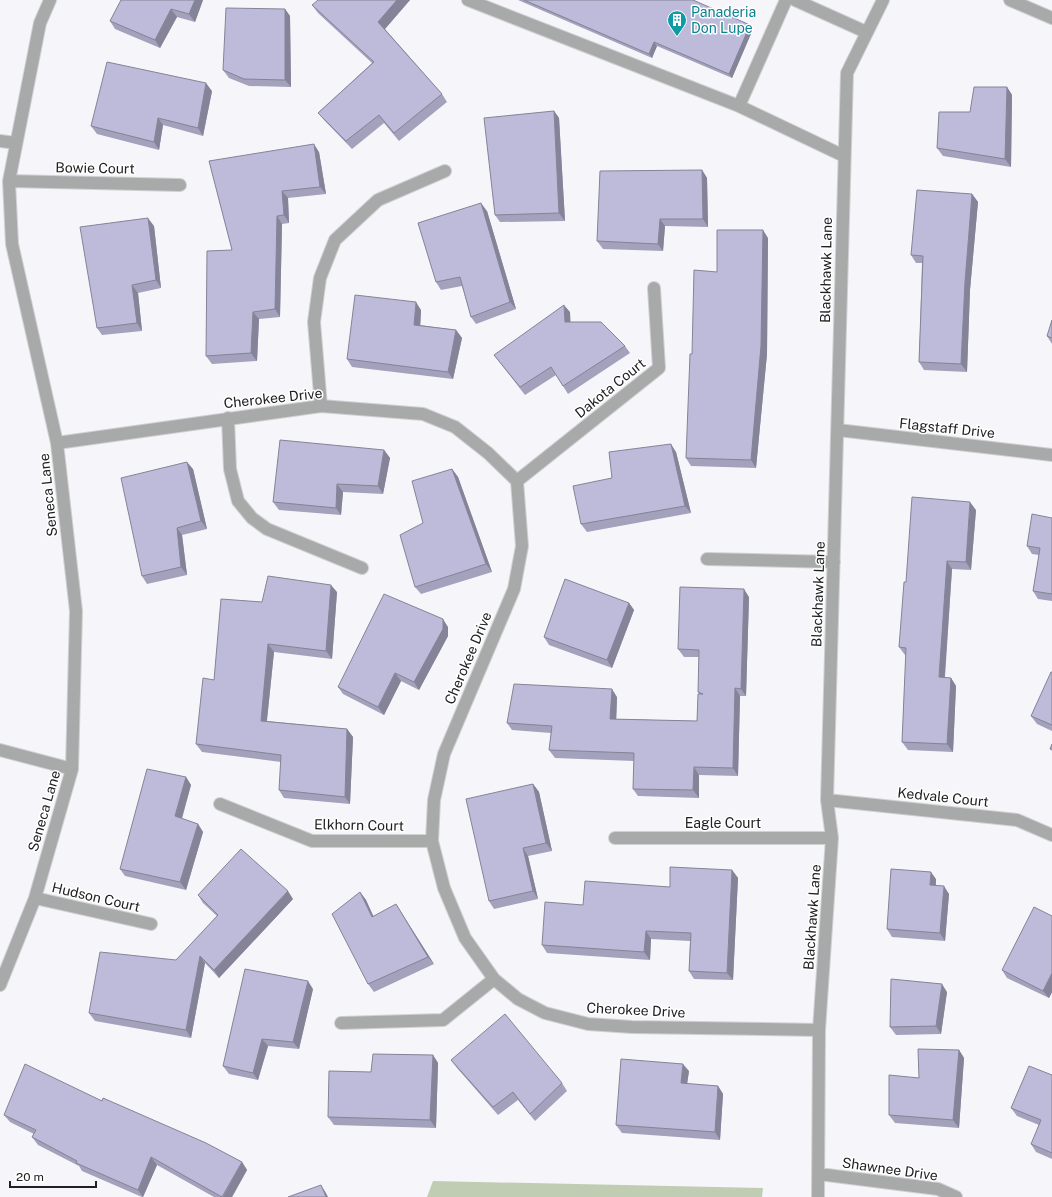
<svg xmlns="http://www.w3.org/2000/svg" width="1052" height="1197" font-family="'Public Sans',sans-serif">
  <rect width="100%" height="100%" fill="#f6f6fa"/>
  <path fill="#c1cdb3" d="M433 1181 763 1188 762 1197H427Z"/>
  <g fill="none" stroke-linecap="round" stroke-linejoin="round">
    <g stroke="#d0d0d3" stroke-width="14">
      <path id="minor" d="M468 0 739 106
        M786 0 739 106 844 156
        M795 0 866 32
        M1010 0 1052 18
        M0 141 16 143
        M9 181 180 185
        M321 406 314 322 320 278 335 240 378 200 445 171
        M228 418 230 469 238 501 252 518 267 529 362 568
        M838 430 1052 455
        M57 443 321 406 423 414 455 427 488 453 517 481 522 546 514 589 444 754 434 800 432 841 444 888 465 938 494 979 518 999 545 1013 588 1024 632 1027 819 1030
        M517 481 659 368 654 288
        M707 559 834 562
        M0 750 72 769
        M827 800 1017 820 1052 835
        M220 804 312 841H432
        M615 838H832
        M35 898 151 924
        M0 985 35 898 72 769 76 611 57 443 12 244 9 181 40 23 50 0
        M341 1023 443 1020 494 979
        M819 1174 938 1189 956 1197
        M818 1197 819 1030 832 838 827 800 847 73 883 0"/>
    </g>
    <use href="#minor" stroke="#a8aaaa" stroke-width="12"/>
  </g>
  <path fill="#a3a1bb" d="M121 0H203L195 22 177 17 160 48 115 29 110 21Z
    M410 0 385 29 442 94 447 102 399 141 384 123 352 149 324 120 318 113 372 63 318 13 312 5Z
    M518 0H693L753 29 732 78 657 46 652 58Z
    M285 9 290 16 291 87 249 86 229 78 223 70Z
    M1007 87 1012 95 1011 167 943 156 937 148 970 112Z
    M212 91 203 136 163 125 159 150 97 134 91 126Z
    M554 111 559 118 565 221 500 222 495 215Z
    M319 152 326 194 288 198 289 223 282 224 280 317 259 319 257 361 212 364 206 356 232 250 209 161Z
    M702 170 707 178 708 227 665 226 663 251 603 249 597 241Z
    M972 194 978 202 970 290 967 372 924 370 919 362 922 263H916L911 255Z
    M487 211 516 309 476 324 471 317 462 286 441 290 436 282Z
    M154 226 161 288 138 293 142 331 102 335 97 328Z
    M768 238 767 354 756 468 691 466 686 458 692 354 717 272Z
    M421 310 420 325 456 330 462 338 453 379 352 367 347 359Z
    M570 312V322L625 346 630 353 568 394 556 375 525 395 494 355Z
    M1052 320V344L1047 336Z
    M384 450 390 458 383 494 343 492 341 515 279 510 273 502Z
    M676 452 691 513 587 532 581 524 612 478Z
    M193 469 207 529 182 535 187 575 147 584 142 576Z
    M452 469 458 477 492 572 421 594 415 587Z
    M976 510 971 570 952 569 945 678H951L956 686 953 752 908 750 902 742 906 655H905L899 647 906 582Z
    M1052 518V601L1038 599 1033 591 1039 555 1032 554 1027 546Z
    M337 592 332 659 274 652 267 721 347 729 353 737 350 804 284 798 279 790 281 762 202 752 196 744 214 680 262 602Z
    M749 597 746 696H740L738 776 699 775V798L638 796 633 789 634 761 555 758 549 750 551 733 512 730 507 723 617 697 616 719 697 721 699 694 698 692 699 657H684L678 649Z
    M629 603 634 610 612 668 549 645 544 637Z
    M448 627V636L419 690 401 681 384 715 343 694 338 687Z
    M1052 672V731L1037 724 1031 716Z
    M186 777 191 785 182 819 198 824 203 832 186 890 125 876 120 869Z
    M533 784 539 792 552 851 528 856 538 899 494 909 489 901Z
    M732 870 738 878 733 980 694 979 689 971 690 941 651 939 650 960 547 953 542 945 583 905 670 887Z
    M936 879V885L949 894 945 941 892 937 887 929Z
    M360 892 366 900 373 916 401 912 434 964 374 992 368 984Z
    M198 895 293 899 219 978 205 963 191 1038 95 1021 89 1013 176 960 217 916 203 903Z
    M1052 916V992L1049 998 1007 978 1002 970Z
    M313 989 299 1049 268 1046 258 1080 229 1074 223 1066Z
    M947 992 941 1034 896 1035 890 1027Z
    M959 1050 964 1058 959 1128 895 1123 889 1115Z
    M433 1055 438 1063 436 1128 334 1125 328 1117 371 1072Z
    M451 1060 562 1083 567 1091 535 1121 518 1100 498 1115 457 1068Z
    M689 1071 687 1084 718 1086 723 1094 720 1140 622 1133 616 1125Z
    M1052 1075V1159L1036 1152 1031 1144 1039 1125 1017 1116 1011 1108Z
    M102 1101 242 1162 247 1170 232 1197H214L157 1165 143 1197H142L82 1171 79 1166 38 1145 32 1137 34 1134 10 1122 4 1115Z"/>
  <path fill="#848398" d="M195 0H203L195 22 189 14Z
    M397 0H410L384 30 378 22Z
    M171 9 177 17 160 48 155 40Z
    M285 9 290 16 291 87 285 80Z
    M750 25 753 29 732 78 729 74Z
    M654 42 657 46 652 58 649 54Z
    M206 83 212 91 203 136 198 128Z
    M1007 87 1012 95 1011 167 1005 159Z
    M554 111 559 118 565 221 559 213Z
    M158 118 163 125 159 150 154 142Z
    M314 144 319 152 326 194 320 187Z
    M702 170 707 178 708 227 703 219Z
    M282 191 288 198 289 223 284 215Z
    M972 194 978 202 970 290 967 372 961 364 965 282Z
    M481 203 487 211 516 309 510 302Z
    M277 216 282 224 280 317 275 309Z
    M148 218 154 226 161 288 156 280Z
    M660 219 665 226 663 251 658 244Z
    M763 230 768 238 767 354 756 468 751 460Z
    M132 285 138 293 142 331 137 323Z
    M416 302 421 310 420 332 414 325Z
    M564 305 570 312 571 330 565 322Z
    M253 312 259 319 257 361 251 353Z
    M456 330 462 338 453 379 448 372Z
    M671 444 676 452 691 513 685 506Z
    M384 450 390 458 383 494 378 486Z
    M187 462 193 469 207 529 201 521Z
    M452 469 458 477 492 572 486 564Z
    M337 484 343 492 341 515 336 508Z
    M970 502 976 510 971 570 966 562Z
    M177 528 182 535 187 575 181 567Z
    M947 561 952 569 944 685 939 677Z
    M331 585 337 592 332 659 326 651Z
    M744 589 749 597 746 696 741 689Z
    M629 603 634 610 612 668 607 660Z
    M443 619 448 627V636L419 690 414 682Z
    M268 644 274 652 266 728 261 721Z
    M395 673 401 681 384 715 378 707Z
    M951 678 956 686 953 752 947 744Z
    M735 688 740 696 738 776 733 768Z
    M612 689 617 697 616 727 610 719Z
    M347 729 353 737 350 804 345 797Z
    M694 767 699 775V798L693 790Z
    M186 777 191 785 180 824 175 816Z
    M533 784 539 792 552 851 546 843Z
    M198 824 203 832 186 890 180 882Z
    M523 848 528 856 538 899 533 891Z
    M732 870 738 878 733 980 727 973Z
    M931 872 936 879 935 893 930 885Z
    M944 886 949 894 945 941 940 933Z
    M288 891 293 899 219 978 214 970Z
    M360 892 366 900 377 924 372 917Z
    M396 904 401 912 434 964 428 957Z
    M646 931 651 939 650 960 644 952Z
    M200 956 205 963 191 1038 186 1030Z
    M1052 973V992L1049 998 1043 991Z
    M308 981 313 989 299 1049 293 1042Z
    M942 984 947 992 941 1034 936 1026Z
    M262 1039 268 1046 258 1080 253 1073Z
    M959 1050 964 1058 959 1128 953 1120Z
    M433 1055 438 1063 436 1128 430 1120Z
    M683 1064 689 1071 686 1091 681 1083Z
    M718 1086 723 1094 720 1140 715 1132Z
    M151 1157 157 1165 143 1197 138 1190Z
    M242 1162 247 1170 232 1197H223Z
    M321 1185 326 1193 328 1197H326Z"/>
  <path fill="#bdbbd9" stroke="#848398" d="M121 0H195L189 14 171 9 155 40 110 21Z
    M318 0H397L378 22 442 94 394 133 379 115 346 141 318 113 374 62 312 5Z
    M524 0H693L750 25 729 74 654 42 649 54Z
    M226 8 285 9V80L244 79 223 70Z
    M107 62 206 83 198 128 158 118 154 142 91 126Z
    M974 87H1007L1005 159 937 148 939 112H970Z
    M554 111 559 213 495 215 484 118Z
    M314 144 320 187 282 191 284 215 277 216 275 309 253 312 251 353 206 356 207 251 232 250 209 161Z
    M702 170 703 219H660L658 244 597 241 600 171Z
    M917 190 972 194 965 282 961 364 919 362 923 256 911 255Z
    M481 203 510 302 471 317 460 277 436 282 418 223Z
    M148 218 156 280 132 285 137 323 97 328 80 227Z
    M717 230H763L761 346 751 460 686 458 690 354H692L694 270 717 272Z
    M355 295 416 302 414 325 456 330 448 372 347 359Z
    M564 305 565 322H601L625 346 563 386 551 367 520 387 494 355Z
    M1052 320V338L1047 336Z
    M280 440 384 450 378 486 337 484 336 508 273 502Z
    M671 444 685 506 581 524 573 486 612 478 609 452Z
    M187 462 201 521 177 528 181 567 142 576 121 478Z
    M452 469 486 564 415 587 400 535 423 523 412 481Z
    M912 497 970 502 966 562 947 561 939 677 951 678 947 744 902 742 906 648 899 647 904 582H906Z
    M1032 514 1052 518V594L1033 591 1040 548 1027 546Z
    M268 576 331 585 326 651 268 644 261 721 347 729 345 797 279 790 281 755 196 744 203 678 214 680 221 599 262 602Z
    M565 579 629 603 607 660 544 637Z
    M680 587 744 589 741 689 735 688 733 768 694 767 693 790 633 789 634 753 549 750 552 726 507 723 514 684 612 689 610 719 697 721 698 694H703L698 692 699 650 678 649Z
    M384 594 443 619V629L414 682 395 673 378 707 338 687Z
    M1051 672H1052V725L1031 716Z
    M1052 744V750L1050 749Z
    M147 769 186 777 175 816 198 824 180 882 120 869Z
    M533 784 546 843 523 848 533 891 489 901 466 799Z
    M241 849 288 891 214 970 200 956 186 1030 89 1013 100 952 176 960 218 915 198 895Z
    M670 867 732 870 727 973 689 971 691 933 646 931 644 952 542 945 545 902 583 905 585 881 670 887Z
    M891 869 931 872 930 885 944 886 940 933 887 929Z
    M360 892 372 917 396 904 428 957 368 984 332 914Z
    M1034 907 1052 916V973L1043 991 1002 970Z
    M245 969 308 981 293 1042 262 1039 253 1073 223 1066Z
    M891 979 942 984 936 1026 890 1027Z
    M505 1014 562 1083 530 1114 513 1092 493 1107 451 1060Z
    M918 1049 959 1050 953 1120 889 1115V1075L919 1078Z
    M373 1054 433 1055 430 1120 328 1117 329 1071 371 1072Z
    M621 1059 683 1064 681 1083 718 1086 715 1132 616 1125Z
    M25 1064 102 1101 103 1098 206 1143 242 1162 222 1197 151 1157 138 1190 76 1163 77 1161 32 1137 36 1130 4 1115Z
    M1029 1066 1052 1075V1153L1031 1144 1041 1120 1011 1108Z
    M321 1185 326 1197H288Z"/>
  <defs>
    <g id="building-pin" transform="scale(1)"><path d="M0 17L-7.5 6A9.5 9.5 0 1 1 7.5 6Z" fill="#0f9aa8" stroke="#fff"/><path d="M-4-6H4V6H1V3H-1V6H-4ZM-2.5-4.3h1.7v1.8h-1.7ZM.8-4.3h1.7v1.8H.8ZM-2.5-1h1.7V.8h-1.7ZM.8-1h1.7V.8H.8Z" fill="#fff"/></g>
  </defs>
  <g fill-rule="evenodd">
    <use href="#building-pin" x="677" y="20"/>
  </g>
  <g text-anchor="middle" dominant-baseline="central" stroke-width="3" stroke-linejoin="round" paint-order="stroke">
    <g font-size="14" fill="#0d838f" stroke="#fff" text-anchor="start">
      <text x="691" y="12">Panaderia<tspan x="691" dy="16">Don Lupe</tspan></text>
    </g>
    <g font-size="14" fill="#212123" stroke="#fff">
      <text transform="translate(95 168) rotate(1)">Bowie Court</text>
      <text transform="translate(826 270) rotate(-89)">Blackhawk Lane</text>
      <text transform="translate(610 388) rotate(-39)">Dakota Court</text>
      <text transform="translate(273 398) rotate(-6)">Cherokee Drive</text>
      <text transform="translate(947 428) rotate(6)">Flagstaff Drive</text>
      <text transform="translate(48 495) rotate(-96)">Seneca Lane</text>
      <text transform="translate(818 594) rotate(-88)">Blackhawk Lane</text>
      <text transform="translate(468 658) rotate(-67)">Cherokee Drive</text>
      <text transform="translate(943 797) rotate(6)">Kedvale Court</text>
      <text transform="translate(44 811) rotate(-74)">Seneca Lane</text>
      <text x="723" y="823">Eagle Court</text>
      <text transform="translate(359 825) rotate(1)">Elkhorn Court</text>
      <text transform="translate(96 897) rotate(13)">Hudson Court</text>
      <text transform="translate(812 917) rotate(-86)">Blackhawk Lane</text>
      <text transform="translate(636 1010) rotate(3)">Cherokee Drive</text>
      <text transform="translate(890 1169) rotate(8)">Shawnee Drive</text>
    </g>
  </g>
  <path d="M10 1181v6h86v-6" fill="none" stroke="#212123" stroke-width="2"/>
  <text x="16" y="1181" font-size="12" fill="#212123" stroke="#ffffff" stroke-width="3" paint-order="stroke">20 m</text>
</svg>
